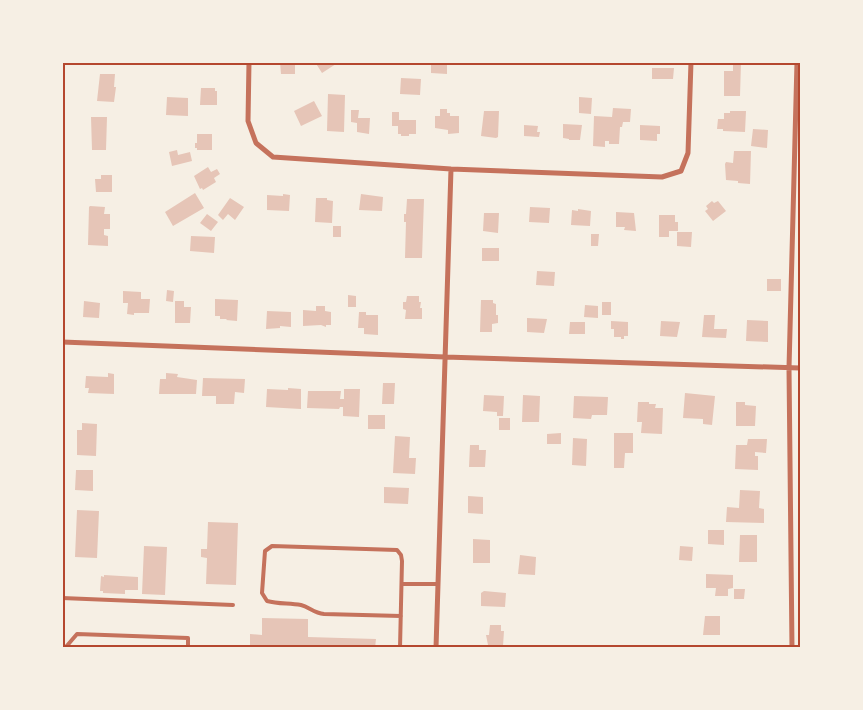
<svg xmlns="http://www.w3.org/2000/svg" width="863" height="710" font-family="Merriweather,serif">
  <rect width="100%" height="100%" fill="#f6efe4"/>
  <path fill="#e6c5b7" d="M280 62H304V65H295V74H281Z
    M315 62H339L322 73Z
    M431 62H447V74L431 73Z
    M733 62H741L740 96H724V71H733Z
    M652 68H674L673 79H652Z
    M100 74H115L114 87H116L114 102 97 101Z
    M401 78 421 79 420 95 400 94Z
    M201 88H215V91H217V105H200Z
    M328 94 345 95 344 132 327 131Z
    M167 97 188 98V116L166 115Z
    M579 97 592 98 591 114 579 113Z
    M314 101 322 116 301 126 294 111Z
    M613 108 631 109 630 122H623L622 127H620L619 144H609V141H605V147L593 146 594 116 612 117Z
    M440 109H447V113H450V116H459V133L448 134V130L435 128V116H440Z
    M351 110H359L358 118H370L369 134 357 132V123L351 122Z
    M484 111H499L498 137 496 138 481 136Z
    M730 111H746L745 132 723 131V129H717L718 119H724V113H730Z
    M392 112H399V120H416V134H409V136H401V134H398V126H392Z
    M91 117H107L106 150H92Z
    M563 124 582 125 580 140H569V139L563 138Z
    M524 125 538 126 537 132H540L539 137 524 136Z
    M640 125 660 126V134H657V141L640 140Z
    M753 129 768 130 767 148 751 146Z
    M197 134H212V150H197V148H195V143H197Z
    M177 150 178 155 190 152 192 161 172 166 169 152Z
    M734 151H751L750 184 738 183V181L726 180 725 164 726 162 733 163Z
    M208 167 211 172 217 169 220 174 214 178 216 182 203 190 202 188 200 189 194 176Z
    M101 175H112V192H96L95 179H101Z
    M195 193 204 208 173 226 165 212Z
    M283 194 290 195 289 211 267 210V195L283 196Z
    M361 194 383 197 382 211 359 210Z
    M230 198 244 207 235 220 228 214 223 220 218 215Z
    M316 198H327V200L333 201 332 223 315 222Z
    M407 199H424L422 258H405L406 222H404V214H406Z
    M712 201 714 203 718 201 726 211 713 221 705 211 708 209 706 206Z
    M90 206 105 207 104 214H110V229H104V235L108 236V246L88 245 89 207Z
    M530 207 550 208 549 223 529 222Z
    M578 209 591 211 590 226 571 225 572 210 578 211Z
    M616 212 634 213 636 231 624 230 625 227H616Z
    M484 213H499L498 233 483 231Z
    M207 214 218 222 211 231 200 223Z
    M659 215H675V222H678V231H669V237H659Z
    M333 226H341V237H333Z
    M677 232H692L691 247 677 246Z
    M591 234H599L598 246H591Z
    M191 236 215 237 214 253 190 251Z
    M482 248H499V261H482Z
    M537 271 555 272 554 286 536 285Z
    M767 279H781V291H767Z
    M167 290 174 291 173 302 166 301Z
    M123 291 141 292V299H150L149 313H134V315L127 314 128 303H123Z
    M348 295 356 296V307H348Z
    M407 296H419V302H421L420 308H422V319H405L406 310 403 309V302H406Z
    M215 299 238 300 237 321 226 320 227 319H220V316H215Z
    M481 300H493V303L496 304V315H498V323L492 324V332H480Z
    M84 301 100 303 99 318 83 317Z
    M175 301H184V307H191L190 323H175Z
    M602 302H611V315H602Z
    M585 305 598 306V318L584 317Z
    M316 306H325V311L331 312V325H326V327L321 325 303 326V310L316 311Z
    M267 311 291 312V327L280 326V328L266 329Z
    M359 312H366V315H378V335L364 334V328H358Z
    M704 315H715L714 329H727L726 338 702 337Z
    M527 318 547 319 544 333 527 332Z
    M747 320 768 321V342L746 341Z
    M611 321 628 322V336H624V339H621V337H614V329H611Z
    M661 321 680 322 677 337 660 336Z
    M570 322H585V334H569Z
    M108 373 114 374V394L88 393 89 388H85L86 376 108 377Z
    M166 373 178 374 177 377 197 380 196 394H159L160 379H166Z
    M203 378 245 379 244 393 235 392 234 404H216V396H202Z
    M383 383H395L394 404H382Z
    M288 388 301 389V409L266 407 267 389 288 390Z
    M344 389H360L359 417 343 416V407H340L339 409 307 408 308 391H341L340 399H344Z
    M685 393 715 396 712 425 703 424V419L683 418Z
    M484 395 504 396 503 416H497V412L483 411Z
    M523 395 540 396 539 422H522Z
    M574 396 608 397 607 415H592L591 419 573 418Z
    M638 402H649V404H656L655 408H663L662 434 641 433 642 422H637Z
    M736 402H745V405L756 406 755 426H736Z
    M368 415H385V429H368Z
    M499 418H510V430H499Z
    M82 423 97 424 96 456 77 455V430H82Z
    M561 433V444H547V434Z
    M614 433H633V453H625L624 468H614Z
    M395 436 410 437 409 458H416L415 474 393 473Z
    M573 438 587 439 586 466 572 465Z
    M748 439H767L766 453 755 452V456H758V470L735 469 736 445H747Z
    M470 445H479V450H486L485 467H469Z
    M76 470H93V491L75 490Z
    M384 487 409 488 408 504 384 503Z
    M740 490 760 491 759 508 764 509V523L726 522 727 507 739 508Z
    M468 496 483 497V514L468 513Z
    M77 510 99 511 97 558 75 557Z
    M208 522 238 523 236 585 206 584 207 558 201 557V549H207Z
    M708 530H724V545L708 544Z
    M740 535H757V562H739Z
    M473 539 490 540V563H473Z
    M144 546 167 547 165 595 142 594Z
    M680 546 693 547 692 561 679 560Z
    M520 555 536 557 535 575 518 574Z
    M706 574 733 575V588L728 589V596H715L716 588H706Z
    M104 575 138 577V590H125V594L103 593V591H100L101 576 104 577Z
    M734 589H745L744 599H734Z
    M484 591 506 593 505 607 481 606V593Z
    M705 616H720V635H703Z
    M262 618 308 619V637L376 639 375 648H250V634L262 635Z
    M490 625H501V631H504L503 646 488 645 486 635H489Z"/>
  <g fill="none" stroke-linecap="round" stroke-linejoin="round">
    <path stroke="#c5725c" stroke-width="4" d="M402 584H438
      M62 598 233 605
      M65 648 77 634 188 638V648
      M400 648 402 561 401 555 397 550 272 546 265 551 262 593 267 601C278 604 289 603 301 605 309 607 314 613 324 614L401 616"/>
    <path stroke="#c5725c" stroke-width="5" d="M249 62 248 121 256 143 273 157 451 169 662 177 681 171 688 153 691 62
      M62 342 445 357 800 368
      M436 648 451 169
      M792 648 789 368 797 62"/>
  </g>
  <rect width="863" height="710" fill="none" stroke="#f6efe4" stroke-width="128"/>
  <rect x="64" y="64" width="735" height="582" fill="none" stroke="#b5482f" stroke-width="2"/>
</svg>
